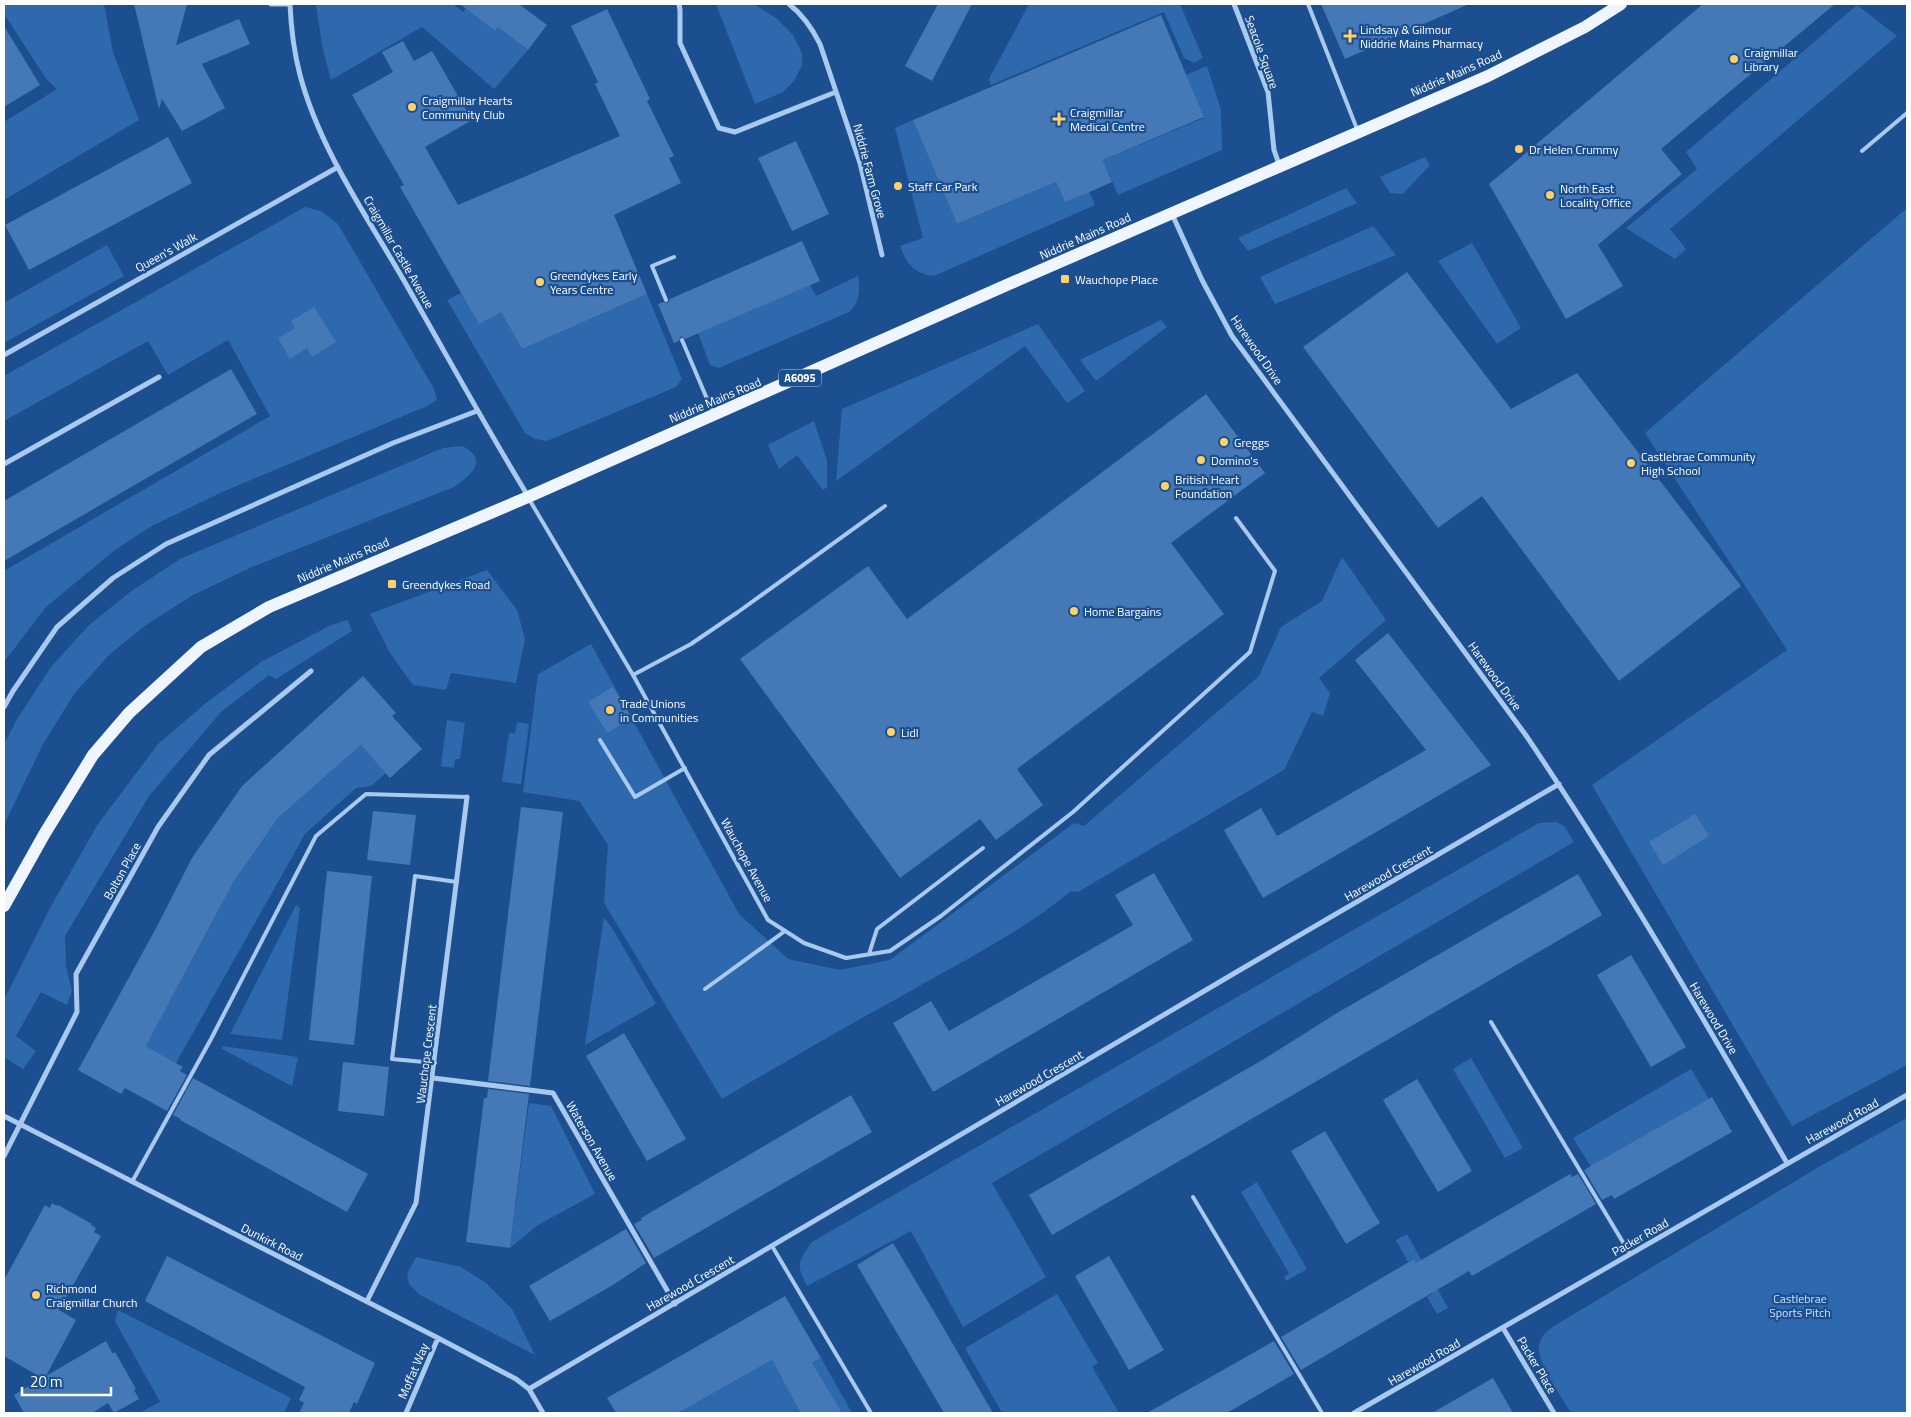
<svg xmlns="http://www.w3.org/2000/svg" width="1911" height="1417" font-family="'Titillium Web',sans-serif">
  <rect width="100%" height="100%" fill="#1b4f8f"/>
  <path fill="#2e69ad" d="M4 4H104L113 52 139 120 4 200V122L57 89 47 80 4 14Z
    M316 4H453L463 12 466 8 495 31 498 27 528 50 494 89 422 27 331 80 322 45Z
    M716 4H754L776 18 793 35 802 53V65L794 81 783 92 755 104Z
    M1029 4H1180L1203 58 1194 63 1184 58 1164 12 991 85 989 79Z
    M1857 5 1897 36 1670 229 1686 249 1675 259 1626 228 1697 169 1686 152Z
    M1207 66 1221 110 1222 150 1118 195 1103 160 1204 118 1186 75Z
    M913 120 957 224 1056 182 1065 202 1089 191 1095 205 934 276C915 274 906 264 900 246L923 238 895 128Z
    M1425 157 1430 165 1403 194 1390 193 1380 177Z
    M1346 188 1357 203 1248 251 1238 238Z
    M305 207 321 211 338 224 434 389 437 400 427 406 220 493 150 527 115 550 46 607 4 662V571L270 416 228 340 168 375 148 341 4 421V376Z
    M1907 208V1065L1792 1126 1592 785 1787 650 1645 433Z
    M1373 226 1396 255 1275 304 1260 277Z
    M1472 243 1521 328 1497 344 1438 261Z
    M107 245 124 276 4 343V303Z
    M858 276C860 290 860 302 849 312L719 368 710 365 698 333 810 285 816 296Z
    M461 293 501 312 522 349 647 294 682 379 676 387 547 441 535 439 525 433 447 300Z
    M1161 320 1167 327 1096 381 1080 360Z
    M1038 324 1085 391 1067 403 1025 346 836 481 842 409Z
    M814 421 827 460V487L823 490 797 455 779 469 768 445Z
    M462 446C489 459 472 475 454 487L252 567 193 595 146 625 110 654 74 694 42 746 4 825V744L17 719 51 667 88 626 130 592 180 559 443 448Z
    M1342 557 1386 620 1319 678 1330 693 1323 716 1312 712 1284 770 1078 892 1071 891C1022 932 963 961 907 993 845 1027 783 1063 722 1099L604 903 608 845 579 801 523 792 538 674 591 644 739 914 788 959 840 970 890 960 1074 823 1084 826 1259 676 1281 627 1322 601Z
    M487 570 517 610 525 639 516 683 451 673 446 690 413 685 390 653 370 614Z
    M348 620 352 631 276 679 269 675 222 711 149 796 65 936 66 966 72 991 67 1005 41 992 16 1036 36 1051 23 1069 4 1057V1000L49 910 98 824 158 744 206 703 261 662 331 625Z
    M447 720 465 723 460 759H455L454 768 441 766Z
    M517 722 529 724 521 784 502 782 509 733 515 734Z
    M361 745 386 773 371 786 356 788 305 834 176 1063 146 1046 233 883 278 818Z
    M1556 822 1564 826 1574 842 992 1183 1046 1277 963 1327 911 1231 807 1286C796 1264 797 1263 812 1242L1539 823Z
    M296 905 300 908 282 1040 230 1034Z
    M604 917 614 931 656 1004 585 1045Z
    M223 1046 298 1057 292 1086 222 1049Z
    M1471 1058 1523 1148 1505 1158 1453 1069Z
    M1691 1069 1709 1099 1591 1167 1573 1138Z
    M529 1103 551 1106 595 1194 538 1225 510 1248Z
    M1907 1118V1413H1571C1563 1399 1535 1360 1539 1345 1541 1336 1547 1331 1554 1326L1822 1165Z
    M1257 1182 1307 1269 1286 1281 1284 1277 1289 1273 1241 1192Z
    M1407 1234 1448 1308 1437 1314 1427 1297 1433 1293 1414 1259 1408 1262 1396 1240Z
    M416 1257 461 1267 486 1283 512 1309 535 1355 420 1295 409 1284 407 1274Z
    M1057 1294 1098 1363 1092 1367 1119 1413H1002L965 1348Z
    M118 1310 291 1398 284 1413H139L160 1402 115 1321Z
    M821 1358 852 1413H678L772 1360 783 1380Z"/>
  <path fill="#4478b7" d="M134 4H187L176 45 239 19 250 44 202 64 225 108 182 131 162 99 159 109Z
    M460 4H519L547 25 528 50 498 27 495 31Z
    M938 4H972L932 81 905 66Z
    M1321 4H1469L1345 59Z
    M1703 4H1835L1661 149 1682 174 1598 245 1623 286 1566 319 1489 184Z
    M607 9 650 99 647 101 674 156 669 158 681 183 614 215 647 294 522 349 501 312 479 324 400 187 404 185 352 95 393 72 382 52 403 41 414 61 432 51 472 120 425 147 458 205 620 136 595 84 598 82 571 26Z
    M1161 15 1204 117 1103 160 1112 182 1094 190 1065 202 1056 182 957 224 913 120Z
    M4 26 40 85 4 107Z
    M168 137 192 183 29 270 5 225Z
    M796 141 829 214 792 231 758 158Z
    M802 241 820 281 685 339 681 336 679 341 674 343 658 304 663 302 668 303 670 299Z
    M1407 272 1511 409 1577 373 1741 586 1619 681 1482 496 1438 528 1303 347Z
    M314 307 336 342 312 357 307 348 290 359 278 338 295 328 291 321Z
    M231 369 257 414 4 561V501Z
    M1206 394 1265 473 1171 543 1224 614 1017 769 1043 805 996 840 980 819 900 878 740 659 868 566 907 619Z
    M1388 633 1491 765 1263 898 1224 830 1261 808 1277 836 1426 750 1355 660Z
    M363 676 396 713 392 716 422 749 390 778 361 745 278 818 233 883 146 1046 183 1067 180 1071 187 1075 167 1111 125 1088 121 1094 78 1070 154 932 192 858 242 786Z
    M613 687 632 718 607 733 588 702Z
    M521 807 563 812 530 1086 488 1081Z
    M373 811 416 815 410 865 367 860Z
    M1695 814 1709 836 1663 865 1649 842Z
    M327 871 372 876 354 1045 309 1040Z
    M1154 873 1193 940 933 1092 893 1023 931 1001 949 1031 998 1003 1133 925 1115 895Z
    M1578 874 1602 915 1052 1235 1029 1195 1264 1059 1337 1013Z
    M1631 955 1686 1047 1651 1067 1597 975Z
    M624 1033 686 1139 647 1161 586 1056Z
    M343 1062 389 1067 384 1116 338 1111Z
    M193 1078 368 1174 347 1212 180 1120 181 1119 173 1115Z
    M1417 1079 1472 1171 1438 1192 1383 1100Z
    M488 1089 529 1094 510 1248 466 1242 484 1098H487Z
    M851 1095 872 1132 654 1258 634 1224 642 1220 641 1218Z
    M1712 1097 1732 1132 1614 1199 1612 1195 1602 1200 1584 1170Z
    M1325 1131 1380 1223 1346 1244 1291 1151Z
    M1570 1174 1572 1177 1578 1174 1596 1204 1472 1276 1469 1271 1301 1370 1281 1337 1414 1259 1416 1263Z
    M52 1203 57 1206 58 1205 92 1224 91 1225 96 1228 94 1232 101 1236 59 1310 76 1320 46 1376 106 1341 113 1354 115 1352 136 1389 134 1390 139 1399 114 1413 108 1403 92 1413H24L14 1395 42 1378 4 1356V1280L45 1205 50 1208Z
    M626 1229 646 1263 613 1285 550 1321 529 1286Z
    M893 1243 936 1315 993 1413H944L857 1265Z
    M167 1256 375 1363 357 1404 354 1402 349 1413H299L304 1403 299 1400 305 1387 145 1301Z
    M1109 1256 1164 1350 1129 1370 1075 1276Z
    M785 1296 821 1358 812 1363 842 1413H801L772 1360 678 1413H616L607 1398Z
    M1274 1341 1294 1374 1227 1413H1147Z
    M1493 1378 1513 1413H1432Z"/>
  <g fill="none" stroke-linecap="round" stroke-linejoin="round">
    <path stroke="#a9c9ee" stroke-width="4" d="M1308 4 1357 129
      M1862 151 1907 113
      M666 300 652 266 674 257
      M682 340 713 413
      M529 499 633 675 768 920 804 943 846 958 890 951 941 916 1073 812 1250 652 1275 571 1236 518
      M633 675 691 644 738 612 885 506
      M600 740 635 797 685 768
      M869 954 877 929 983 848
      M705 989 785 931
      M1491 1022 1630 1254
      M435 1063 392 1059 415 876 457 882
      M132 1182 211 1039 316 836 366 794 467 797
      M1193 1197 1322 1413
      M772 1246 871 1413"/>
    <path stroke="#a9c9ee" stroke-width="5" d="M271 4H290
      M290 4C291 28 294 52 300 75 321 154 372 223 411 293 450 361 487 429 528 496
      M679 4 680 10V43L719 128 735 132 836 92
      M789 4C803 15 812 28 820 44L860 163 882 255
      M1234 4 1268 92 1274 150 1280 167
      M1172 214 1202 280 1232 336 1525 734C1619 873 1703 1018 1787 1163
      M4 355 338 167
      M4 464 159 377
      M4 707 13 691 57 627 113 578 166 544 393 443 477 411
      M433 1078 553 1093 675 1304
      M4 1116 438 1338 516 1379 529 1389 543 1413
      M4 1156 77 1012 76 974 158 827 209 755 311 671
      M367 1301 416 1203 467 797
      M1503 1328 1554 1413
      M529 1389 1245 967 1559 784
      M406 1413 438 1338
      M1354 1413 1907 1095"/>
    <path stroke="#f0f6ff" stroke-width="12" d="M4 906 45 833 93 755 129 713 201 647 269 607 528 497 1009 284 1488 76 1585 27 1621 4"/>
  </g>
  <g fill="#ffd166" stroke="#1b4f8f" stroke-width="2">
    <path d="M1347.5 28.5h5v5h5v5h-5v5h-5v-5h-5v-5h5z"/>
    <circle cx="1734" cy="59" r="5"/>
    <circle cx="412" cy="107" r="5"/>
    <path d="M1056.5 111.5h5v5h5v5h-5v5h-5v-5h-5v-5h5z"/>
    <circle cx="1519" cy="149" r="5"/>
    <circle cx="898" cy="186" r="5"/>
    <circle cx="1550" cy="195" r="5"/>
    <rect x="1060" y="274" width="10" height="10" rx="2.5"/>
    <circle cx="540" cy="282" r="5"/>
    <circle cx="1224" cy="442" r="5"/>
    <circle cx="1201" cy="460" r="5"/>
    <circle cx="1631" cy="463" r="5"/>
    <circle cx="1165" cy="486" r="5"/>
    <rect x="387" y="579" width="10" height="10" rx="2.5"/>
    <circle cx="1074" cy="611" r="5"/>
    <circle cx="610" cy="710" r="5"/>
    <circle cx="891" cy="732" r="5"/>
    <circle cx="36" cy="1295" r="5"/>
  </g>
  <g text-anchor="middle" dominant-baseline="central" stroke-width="4.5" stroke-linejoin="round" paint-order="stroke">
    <rect fill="#1b4f8f" stroke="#bbcadd" stroke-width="1" x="779" y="369.5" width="42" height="17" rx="4"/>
    <g font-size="11" font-weight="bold" fill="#fff">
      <text x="800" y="378">A6095</text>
    </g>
    <g font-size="12" fill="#fff" stroke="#1b4f8f" text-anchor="start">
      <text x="1360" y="29">Lindsay &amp; Gilmour<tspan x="1360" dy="14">Niddrie Mains Pharmacy</tspan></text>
      <text x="1744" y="52">Craigmillar<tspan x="1744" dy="14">Library</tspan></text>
      <text x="422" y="100">Craigmillar Hearts<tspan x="422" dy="14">Community Club</tspan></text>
      <text x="1070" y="112">Craigmillar<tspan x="1070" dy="14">Medical Centre</tspan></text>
      <text x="1529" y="149">Dr Helen Crummy</text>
      <text x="908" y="186">Staff Car Park</text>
      <text x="1560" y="188">North East<tspan x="1560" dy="14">Locality Office</tspan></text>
      <text x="550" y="275">Greendykes Early<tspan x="550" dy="14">Years Centre</tspan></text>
      <text x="1075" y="279">Wauchope Place</text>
      <text x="1234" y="442">Greggs</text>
      <text x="1641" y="456">Castlebrae Community<tspan x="1641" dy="14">High School</tspan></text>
      <text x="1211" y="460">Domino's</text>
      <text x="1175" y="479">British Heart<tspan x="1175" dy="14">Foundation</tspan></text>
      <text x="402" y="584">Greendykes Road</text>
      <text x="1084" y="611">Home Bargains</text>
      <text x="620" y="703">Trade Unions<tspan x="620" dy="14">in Communities</tspan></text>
      <text x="901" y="732">Lidl</text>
      <text x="46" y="1288">Richmond<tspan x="46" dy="14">Craigmillar Church</tspan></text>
    </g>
    <g font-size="12" fill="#fff" stroke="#1b4f8f">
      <text transform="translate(1262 52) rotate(70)">Seacole Square</text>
      <text transform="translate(1456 73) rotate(-24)">Niddrie Mains Road</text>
      <text transform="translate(870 171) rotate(75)">Niddrie Farm Grove</text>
      <text transform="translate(1085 236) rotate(-24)">Niddrie Mains Road</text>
      <text transform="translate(166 252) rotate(-29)">Queen's Walk</text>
      <text transform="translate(399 252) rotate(60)">Craigmillar Castle Avenue</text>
      <text transform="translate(1257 350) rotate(55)">Harewood Drive</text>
      <text transform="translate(715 400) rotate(-23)">Niddrie Mains Road</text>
      <text transform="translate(343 560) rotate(-23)">Niddrie Mains Road</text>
      <text transform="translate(1495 676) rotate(54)">Harewood Drive</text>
      <text transform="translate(747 860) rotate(61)">Wauchope Avenue</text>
      <text transform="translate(122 871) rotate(-61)">Bolton Place</text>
      <text transform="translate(1388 873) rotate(-30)">Harewood Crescent</text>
      <text transform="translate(1714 1018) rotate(59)">Harewood Drive</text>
      <text transform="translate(426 1054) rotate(-83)">Wauchope Crescent</text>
      <text transform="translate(1039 1078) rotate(-30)">Harewood Crescent</text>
      <text transform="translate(1842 1121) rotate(-29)">Harewood Road</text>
      <text transform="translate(592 1141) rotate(60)">Waterson Avenue</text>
      <text transform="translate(1640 1237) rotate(-30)">Packer Road</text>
      <text transform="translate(272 1242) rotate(27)">Dunkirk Road</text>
      <text transform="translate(690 1283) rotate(-30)">Harewood Crescent</text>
      <text transform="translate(1424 1362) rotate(-30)">Harewood Road</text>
      <text transform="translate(1537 1365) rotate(59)">Packer Place</text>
      <text transform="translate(413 1371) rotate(-67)">Moffat Way</text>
    </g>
    <g font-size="12" fill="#cfe3fa" stroke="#1b4f8f">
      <text x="1800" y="1298">Castlebrae<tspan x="1800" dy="14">Sports Pitch</tspan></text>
    </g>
  </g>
  <rect width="1911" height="1417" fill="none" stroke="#ffffff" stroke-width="10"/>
  <path d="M22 1387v8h89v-8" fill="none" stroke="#ffffff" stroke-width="2.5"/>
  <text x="30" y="1387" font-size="15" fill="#ffffff" stroke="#1b4f8f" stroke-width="4" paint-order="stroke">20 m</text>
</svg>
